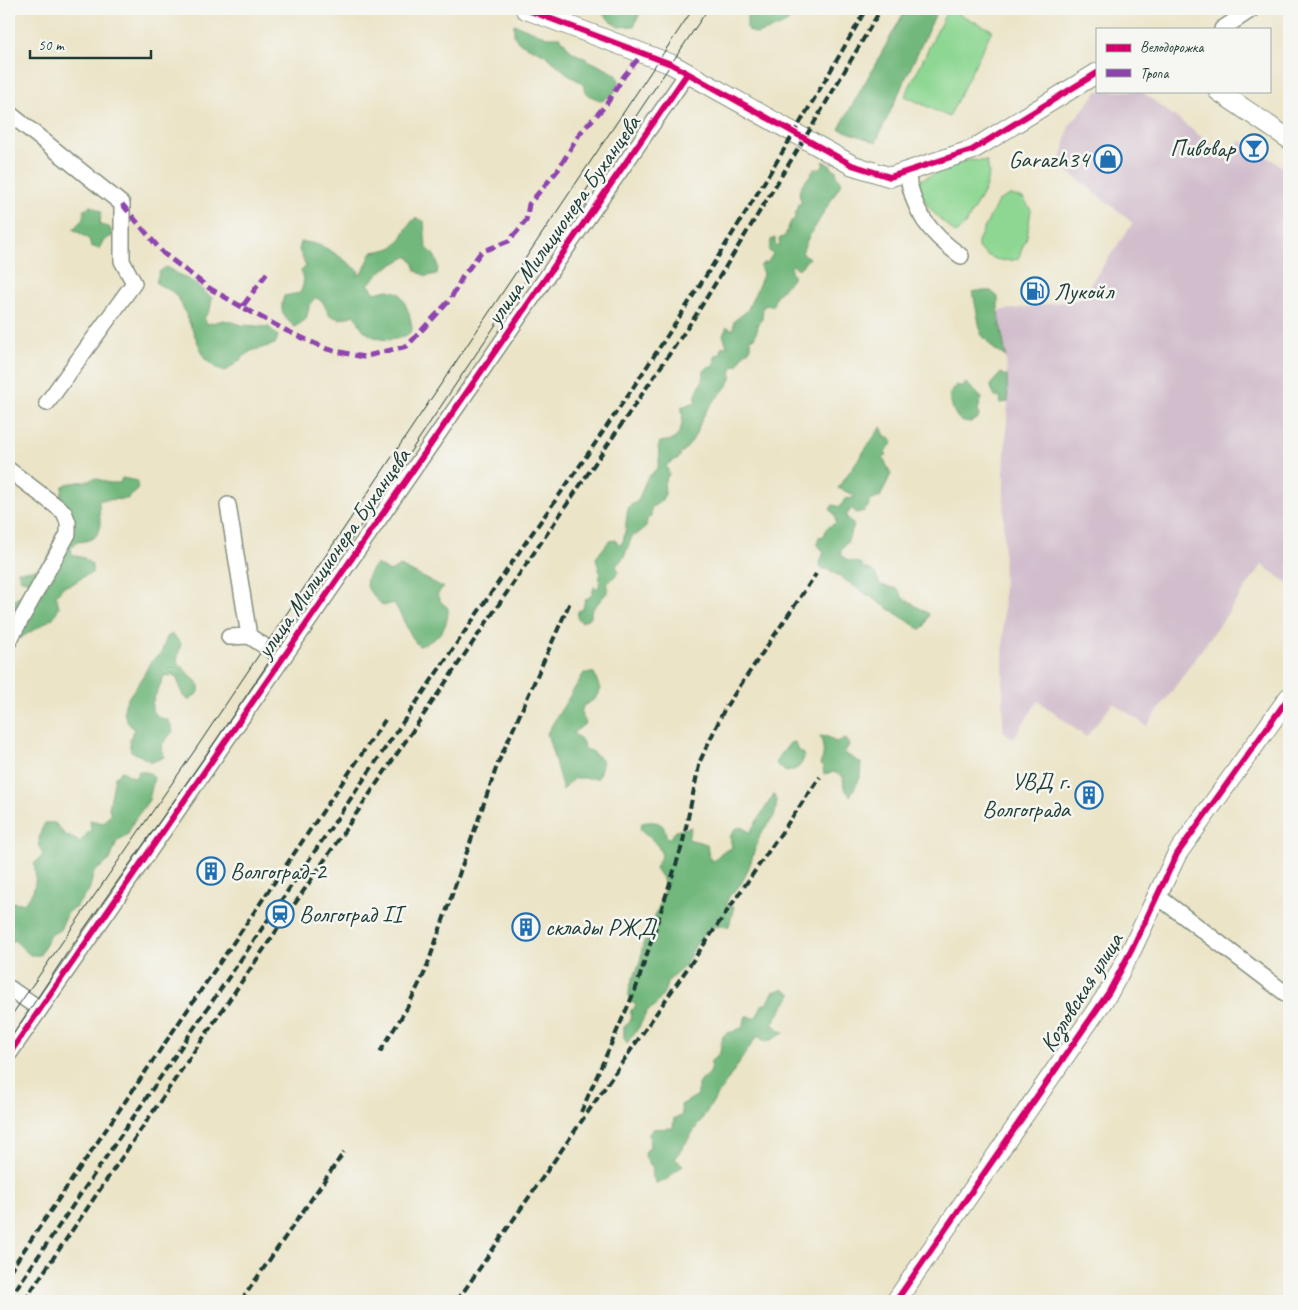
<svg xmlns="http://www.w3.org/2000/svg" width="1298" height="1310" font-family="Caveat,sans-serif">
  <rect width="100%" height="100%" fill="#f6f6f2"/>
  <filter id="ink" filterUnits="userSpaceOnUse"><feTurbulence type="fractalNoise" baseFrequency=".02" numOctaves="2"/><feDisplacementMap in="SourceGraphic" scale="10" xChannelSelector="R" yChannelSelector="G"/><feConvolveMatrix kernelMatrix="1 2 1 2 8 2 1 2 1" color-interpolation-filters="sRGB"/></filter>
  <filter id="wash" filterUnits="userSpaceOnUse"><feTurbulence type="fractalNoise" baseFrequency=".0096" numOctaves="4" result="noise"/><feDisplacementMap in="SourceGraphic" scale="20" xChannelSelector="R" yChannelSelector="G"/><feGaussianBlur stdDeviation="1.12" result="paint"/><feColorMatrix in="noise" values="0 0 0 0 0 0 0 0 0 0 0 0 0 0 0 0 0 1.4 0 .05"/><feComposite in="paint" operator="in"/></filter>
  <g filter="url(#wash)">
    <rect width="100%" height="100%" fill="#ebe4c7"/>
    <path fill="#d1bdcc" d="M1098 91H1141L1228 157 1240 140 1289 171V497L1280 509 1289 516V584L1262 565 1147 726 1113 703 1086 737 1038 701 1013 739 1003 731 1004 474 1008 402 1006 357 998 311 1079 300 1133 223 1060 165 1069 126Z"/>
    <path fill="#8ed793" stroke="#568a64" d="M948 9 992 30 949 117 905 96Z
      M968 160 987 161 989 173 985 189 965 225 955 233C940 218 918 203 920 180Z
      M1010 195 1023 198 1031 210 1027 236 1018 259C1001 263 990 259 978 248V241L998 201Z"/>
    <path fill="#72b87d" stroke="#487a58" d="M597 9H639L640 13 634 26 618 27Z
      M750 9H796C793 26 771 29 756 34L747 29V15Z
      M906 9H938L876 142 839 129Z
      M514 24 547 37H560L572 52 616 74 619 81 614 93 602 101 588 95 582 83 570 76 544 54 518 42 514 35Z
      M823 161 831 166 833 170H836L837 176 842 182 806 242 802 253 809 258 799 269 793 265 791 267V273L794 277 776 296 773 305 763 306 762 319 757 325 758 328 754 338H751V348L743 355 738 365 733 367C730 373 733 376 730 381 723 393 714 399 707 410 696 427 697 441 680 454V457L666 465 669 474 664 482 665 494 661 501 651 508V516L647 519 646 527 635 536 633 534 624 557 616 566 619 572 606 585 609 590 591 611V617L582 622 577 618 578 611 583 609 585 600 592 595 594 587 599 588 600 573 596 558 609 541 616 540 618 544H622C627 532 625 519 629 506L638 501 646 480 658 467 660 454 658 448 660 442C664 441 669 441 672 440 682 436 685 415 681 407L696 402C693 391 705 383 704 371L708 367H714L715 355 721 354V347L727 346 723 335 727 327 733 330 734 321 747 311 762 278 763 273 760 267 763 263H767L773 254 769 251 771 240 775 238V244L780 246 779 239 785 236 791 221 794 220 798 204H802C794 183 806 185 814 169H819L824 164Z
      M91 206 101 211 100 225 109 227 114 235 103 241 99 249 91 246 89 239 73 229 84 218V209Z
      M415 218 424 221 426 247C435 255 440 262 437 274L426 276 416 271 414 264 408 256 384 269 368 284 375 293 388 290 399 293C406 303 412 319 412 331 399 342 380 343 366 332 361 329 358 320 355 315L340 319 329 315 323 302 315 297 309 307 306 319 295 327C283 317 279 311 284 296L300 293C304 284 305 280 301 271L306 266 299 250 301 242C324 242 340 257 359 271L356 276 363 272 372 252C407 248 395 239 415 218Z
      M166 267 194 283 212 298 210 310 204 318 207 324 224 320 242 325 269 327 278 336 275 344 251 351 226 371 216 368 205 359 180 301 173 292 156 283 159 272Z
      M977 291H991L998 297V311L1006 357 994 349 981 334 973 292Z
      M1001 373 1007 376 1008 402 1000 403 1001 397H995L990 385Z
      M966 383 982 398 978 409 979 417C958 433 953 410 949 395L956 385 963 387Z
      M881 427 886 438H891L893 443 885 451 887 455 883 458 891 474 880 497 870 501V505L864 511 856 513 852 508 846 516 854 525 847 543 841 549V554L846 560 862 564V568C878 570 874 576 881 585L898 589 903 598 929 614 924 627 920 629 828 569H821L820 563 824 552 817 544 819 537 824 536 827 528 836 523 835 515 830 509 833 505 840 507 845 499 854 498V495L838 488Z
      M95 478 109 483H120L122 478 138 481 137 491 127 499 99 500C98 521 109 540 77 542L71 548 72 555 84 558 92 565V573C81 576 76 585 64 586L56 595 59 607 53 618 19 639 14 631 15 621 10 614 9 605C17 595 28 596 29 582L20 579 18 571C57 573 48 542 65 522L61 495 63 486C74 480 84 484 95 478Z
      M376 564 390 572 400 566 443 587 437 595 441 602 448 608C449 627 438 640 419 646 413 642 400 612 394 603L383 606C368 589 358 585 376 564Z
      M172 634 181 643 177 662 199 684V692L189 700 183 696 176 675 164 676 152 703V710L160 718 169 721 173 731 161 746 164 757 152 762 131 751 129 741 134 730C113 707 130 698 142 678 148 668 149 660 161 654L167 637Z
      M584 673H594L600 689 595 699 583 706 581 713 586 723 573 733 583 742 584 749 591 751 603 761 598 778H574L563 790 547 733Z
      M820 736 828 737 835 742 845 739 849 745 844 753 861 763 860 778 850 796 844 788 843 776 833 772 824 774 823 767 820 764C825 755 824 747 820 736Z
      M795 742 797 749 804 754C804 765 796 771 786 772L777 765 776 761 790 743Z
      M122 771 135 778 139 771 150 773 154 778 149 800 133 822 128 834 117 841 110 860 94 872 89 890 76 907 67 913 60 930 50 935 40 955H30L14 940 9 947V902L23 903C36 893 37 880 34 864L43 855C37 843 38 835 45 823H55L64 834 80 842 91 829 90 820 103 823 111 814 109 808 115 777Z
      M774 794C777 801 777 805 775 813 774 820 763 828 760 835 751 857 749 881 729 896L726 905 734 907 729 926 710 927 695 946 685 966 668 981 663 995 655 1006 647 1011 639 1027 627 1043 624 1038V1027L630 1022 631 1010 634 1009 636 1004 630 1002C626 986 634 978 639 965 642 958 641 949 644 942 652 923 662 903 665 883L655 868 662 855 657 844 640 829 642 823C656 820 666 822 666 838H670L676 831 691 827 688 839 707 844 709 858 713 861 722 852 732 848 730 837 735 829 741 827 750 832Z
      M782 989 792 994 772 1024 784 1033 767 1042 757 1036 675 1159 683 1165 665 1181 656 1183 652 1175 653 1168 646 1159 645 1153 650 1146 649 1134 653 1129 673 1128 674 1118 682 1116 681 1105 698 1095V1084L710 1073 712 1067 710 1062 720 1053C723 1027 723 1038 743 1027L746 1016 754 1018 758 1014 762 1005 768 1003 773 992Z"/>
  </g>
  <g filter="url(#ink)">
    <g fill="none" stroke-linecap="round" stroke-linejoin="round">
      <g stroke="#85907e" stroke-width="18">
        <path id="minor" d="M1222 29 1252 9
          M9 113 122 204V261L134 283 47 403
          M907 173C914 213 928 232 961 256
          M9 470 64 512 68 522V534L9 641
          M228 505 249 636 283 658
          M229 637 249 636
          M1156 895 1289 996
          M9 988 40 1009
          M9 1054 687 74"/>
      </g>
      <g stroke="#85907e" stroke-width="21">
        <path id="tertiary" d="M525 9 671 64 852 165 890 177 972 150 1097 73
          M1218 91 1289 139
          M896 1301 1109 992 1132 949 1177 854 1289 697"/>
      </g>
      <use href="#minor" stroke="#fff" stroke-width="15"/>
      <use href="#tertiary" stroke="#fff" stroke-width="19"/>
      <path stroke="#1f3d34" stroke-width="1" d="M9 1019 195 750 693 9
        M9 1041 67 953 205 757 708 9"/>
      <path stroke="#1f3d34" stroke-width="4" stroke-dasharray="8 4" stroke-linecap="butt" d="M380 1052 407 1008 425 972 498 763 571 600
        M581 1112 636 988 682 846 700 761 725 708 816 574
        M9 1272 387 717
        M9 1299 528 539C650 369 763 191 866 9
        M24 1301 694 318 814 123 881 9
        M241 1301 344 1152
        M457 1301 820 777"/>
      <path stroke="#8e44ad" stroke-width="5" stroke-dasharray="10 5" stroke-linecap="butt" d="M122 204 163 253 209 288 242 307
        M267 273 242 307 287 331 327 349 363 357 407 346 450 300 463 276 481 252 509 241 526 221 529 204 558 170 580 133 606 105 624 76 643 53"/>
      <g stroke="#f6f6f2" stroke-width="9">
        <path id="cycleway" d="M525 9 671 64 852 165 890 177 972 150 1097 73
          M9 1054 687 74
          M896 1301 1109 992 1132 949 1177 854 1289 697"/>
      </g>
      <use href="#cycleway" stroke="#d6006c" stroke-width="6"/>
    </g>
  </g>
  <defs>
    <g id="bar-ring" transform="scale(1.4375)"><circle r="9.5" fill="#f6f6f2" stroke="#1f6fb2" stroke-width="1.5"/><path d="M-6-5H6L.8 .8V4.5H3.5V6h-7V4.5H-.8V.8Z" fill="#1f6fb2"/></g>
    <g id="shop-ring" transform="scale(1.4375)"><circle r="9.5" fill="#f6f6f2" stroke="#1f6fb2" stroke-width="1.5"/><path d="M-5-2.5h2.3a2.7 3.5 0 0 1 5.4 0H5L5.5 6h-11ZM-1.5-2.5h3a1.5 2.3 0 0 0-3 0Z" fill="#1f6fb2"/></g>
    <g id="fuel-ring" transform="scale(1.4375)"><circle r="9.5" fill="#f6f6f2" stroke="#1f6fb2" stroke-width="1.5"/><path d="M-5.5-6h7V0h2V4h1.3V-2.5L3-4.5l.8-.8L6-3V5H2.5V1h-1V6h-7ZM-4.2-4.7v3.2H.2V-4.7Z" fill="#1f6fb2"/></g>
    <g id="building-ring" transform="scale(1.4375)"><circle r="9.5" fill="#f6f6f2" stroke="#1f6fb2" stroke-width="1.5"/><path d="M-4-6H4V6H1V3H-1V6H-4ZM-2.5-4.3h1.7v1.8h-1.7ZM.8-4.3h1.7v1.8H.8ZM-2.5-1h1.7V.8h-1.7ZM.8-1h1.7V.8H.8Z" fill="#1f6fb2"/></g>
    <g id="station-ring" transform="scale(1.4375)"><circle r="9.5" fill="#f6f6f2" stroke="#1f6fb2" stroke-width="1.5"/><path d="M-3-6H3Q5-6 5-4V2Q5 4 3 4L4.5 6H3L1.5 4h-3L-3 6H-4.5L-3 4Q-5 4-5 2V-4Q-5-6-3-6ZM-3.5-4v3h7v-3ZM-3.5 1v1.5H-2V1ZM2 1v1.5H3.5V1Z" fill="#1f6fb2"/></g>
  </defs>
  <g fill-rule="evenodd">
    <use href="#bar-ring" x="1254" y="148"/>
    <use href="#shop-ring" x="1108" y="159"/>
    <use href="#fuel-ring" x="1035" y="291"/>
    <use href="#building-ring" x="1089" y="795"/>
    <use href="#building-ring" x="211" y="871"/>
    <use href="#station-ring" x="280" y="914"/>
    <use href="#building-ring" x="526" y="927"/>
  </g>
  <g text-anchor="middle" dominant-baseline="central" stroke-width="5" stroke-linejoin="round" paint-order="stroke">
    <g font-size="24" fill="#1f3d34" stroke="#f6f6f2" text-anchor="start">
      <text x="1235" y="148" text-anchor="end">Пивовар</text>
      <text x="1089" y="159" text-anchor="end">Garazh34</text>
      <text x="1054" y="291">Лукойл</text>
      <text x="1070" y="781" text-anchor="end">УВД г.<tspan x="1070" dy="28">Волгограда</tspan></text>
      <text x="230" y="871">Волгоград-2</text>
      <text x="299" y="914">Волгоград II</text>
      <text x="545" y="927">склады РЖД</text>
    </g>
    <g font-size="24" fill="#1f3d34" stroke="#f6f6f2">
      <text transform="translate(563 220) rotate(-55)">улица Милиционера Буханцева</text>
      <text transform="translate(333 553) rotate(-55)">улица Милиционера Буханцева</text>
      <text transform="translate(1081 992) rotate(-58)">Козловская улица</text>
    </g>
  </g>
  <rect width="1298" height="1310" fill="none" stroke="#f6f6f2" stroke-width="30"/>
  <rect x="1096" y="28" width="175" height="65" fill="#f6f6f2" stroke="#a0aca6"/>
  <rect x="1106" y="44" width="25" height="8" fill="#d6006c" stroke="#a0aca6"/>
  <text x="1140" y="52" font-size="15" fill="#1f3d34">Велодорожка</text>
  <rect x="1106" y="69" width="25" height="8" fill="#8e44ad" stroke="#a0aca6"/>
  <text x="1140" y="78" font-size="15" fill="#1f3d34">Тропа</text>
  <path d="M30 50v8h121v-8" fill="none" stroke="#1f3d34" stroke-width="2.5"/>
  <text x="38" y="50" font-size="15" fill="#1f3d34" stroke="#f6f6f2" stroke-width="4" paint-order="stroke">50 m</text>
</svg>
